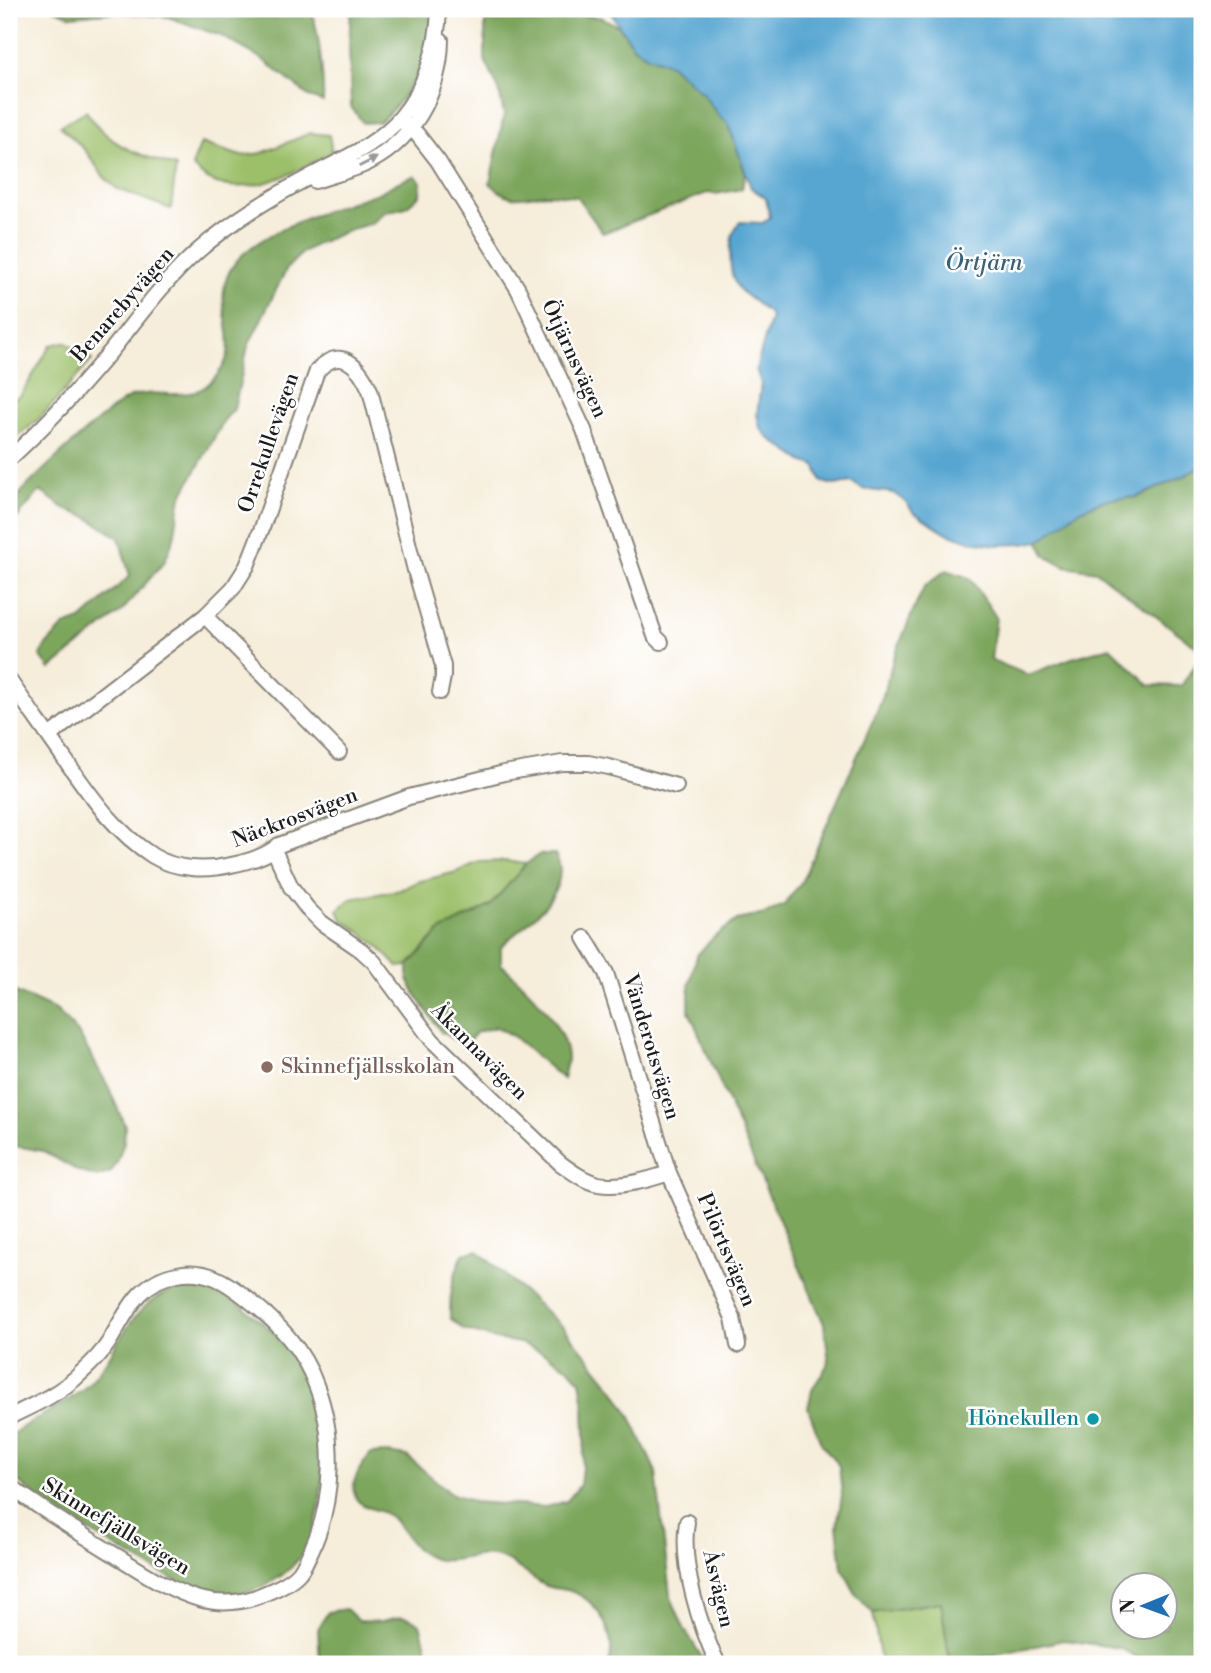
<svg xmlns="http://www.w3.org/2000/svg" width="1211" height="1673" font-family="'Libre Bodoni',serif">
  <rect width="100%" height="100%" fill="#fff"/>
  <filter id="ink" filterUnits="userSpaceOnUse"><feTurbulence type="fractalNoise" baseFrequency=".0143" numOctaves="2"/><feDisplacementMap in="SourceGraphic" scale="14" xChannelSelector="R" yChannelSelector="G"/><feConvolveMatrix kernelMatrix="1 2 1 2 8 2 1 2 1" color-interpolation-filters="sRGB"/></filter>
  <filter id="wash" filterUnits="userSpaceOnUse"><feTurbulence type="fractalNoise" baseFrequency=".00686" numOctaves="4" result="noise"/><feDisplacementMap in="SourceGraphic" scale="28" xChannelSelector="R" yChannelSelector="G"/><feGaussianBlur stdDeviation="1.57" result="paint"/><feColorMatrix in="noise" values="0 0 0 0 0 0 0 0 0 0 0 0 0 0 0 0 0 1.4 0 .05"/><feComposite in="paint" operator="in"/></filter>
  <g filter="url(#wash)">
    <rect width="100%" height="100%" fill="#f6edda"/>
    <path fill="#9cbf69" stroke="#5c6e42" stroke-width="2" d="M86 111C110 148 137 153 176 167L171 209 117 189 104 177 85 150 60 126Z
      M310 133 329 135 332 152C292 175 230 209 192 166L201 143 241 156 262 153Z
      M65 342 92 360 43 415 9 445V402L21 395 51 345Z
      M506 861 526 864 490 906 440 931 408 966 398 967 376 944 341 918 338 910 351 899 400 890 417 882 456 872 479 862Z
      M941 1602 950 1664H881L873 1613Z"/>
    <path fill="#7da65d" stroke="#4c613c" stroke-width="2" fill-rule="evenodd" d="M53 9H310C319 25 324 82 323 102L310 97 262 59 221 36 168 17 118 12 71 16Z
      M351 9H432C428 62 419 85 380 122L363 123 351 107 349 46Z
      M485 9H580L585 16 600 17 619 26 634 47 648 56 670 64 703 94 719 116 728 123 745 172 742 189 716 194 707 193 603 233 577 197C567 196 557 194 548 194 520 195 513 206 490 183L504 115 499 90 485 60Z
      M415 176 421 182 420 195 406 207 385 212 372 223 349 230 319 243 303 252 287 268 248 346 234 409 225 419 181 497 174 538 165 561 122 611 50 669 40 656 45 646 64 626 81 620 130 576 119 538 87 517 67 510 40 491 9 527C9 520 7 511 10 506 22 487 114 402 133 396 156 388 185 402 206 386 252 348 212 318 227 277 242 234 333 209 372 195 388 190 397 180 415 176Z
      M1202 465V651L1096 571 1065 566 1045 555 1039 541 1080 510 1107 499 1137 497 1184 476Z
      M946 570 970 578 996 617 991 660 1028 675 1072 658 1110 647 1149 685 1181 686 1202 655V1664H1149L1120 1648 1064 1640 950 1664 941 1602 873 1613 857 1596 842 1568 837 1526 842 1495 839 1466 821 1443 808 1408 812 1390 829 1362 824 1324 689 1011V986L697 955 713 938 737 920 765 914 784 905 802 881 881 702 893 660 910 618 924 587ZM1124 1586H1166V1628H1124Z
      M540 854H555C557 858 560 865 560 870 560 904 522 925 501 947V964C524 985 566 1024 567 1058 567 1064 564 1073 563 1079L513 1036 496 1027 477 1032 468 1042 455 1040 441 1032 416 995 408 979V966L440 931 490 906 526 864Z
      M9 989 56 1010 79 1034 109 1088 125 1126 124 1142 117 1163 110 1173 97 1177 78 1171 43 1151 9 1145Z
      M477 1250 564 1328 613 1388 630 1415 656 1472 670 1595 684 1628 706 1664H609C617 1635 599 1600 570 1591 562 1588 552 1589 544 1585 528 1576 511 1559 493 1556 474 1553 452 1564 434 1559 413 1553 405 1532 392 1518 384 1511 377 1511 368 1507 341 1497 358 1469 370 1454L388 1453 407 1456 450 1493 474 1502 545 1507 567 1501 580 1485 585 1440 584 1406 580 1380 570 1369 546 1354 520 1343 495 1339 463 1329 450 1318C449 1295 453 1275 463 1254Z
      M191 1283C198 1284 206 1284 213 1286 224 1290 237 1303 247 1310 279 1334 308 1367 318 1407 326 1442 325 1518 306 1549 290 1575 257 1596 226 1594 186 1591 152 1568 119 1549 81 1527 41 1503 9 1474V1437C31 1418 59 1409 82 1390 110 1366 120 1327 148 1304 161 1293 176 1288 191 1283Z
      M346 1609 359 1621C367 1621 375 1622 382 1621 400 1617 405 1613 420 1624L429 1657 439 1664H320L318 1629 328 1612Z"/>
    <path fill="#57a6d1" stroke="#3a6176" stroke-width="2" d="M608 9H1032L1035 13 1047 9H1080L1081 18C1103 24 1100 17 1117 10 1128 5 1186 9 1202 9V465L1184 476 1137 497 1107 499 1080 510 1039 541 1023 544 996 545 970 541 947 533 913 512 906 502 893 493 862 489 852 482 834 485 822 482 815 465 804 462 770 439 760 428 757 414 761 384 756 369 771 316C762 306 750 300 740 290 727 276 727 236 740 222L763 223 770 217 766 198 751 188 728 123 719 116 703 94 670 64 648 56 634 47Z"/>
  </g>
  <g filter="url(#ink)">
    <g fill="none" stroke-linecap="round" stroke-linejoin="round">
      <g stroke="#89847b" stroke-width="18">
        <path id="minor" d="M400 119 417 134 438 161 518 289 584 430 655 636 661 642
          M315 181C330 176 346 172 361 166 412 144 440 94 441 40
          M9 459C46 426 79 389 111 351 139 316 164 281 198 251 233 220 272 197 313 175 344 158 377 145 401 117 425 89 438 46 439 9
          M205 616 339 752
          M9 680C27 706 46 732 64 758 90 795 115 832 153 856 176 870 206 871 231 865 246 862 267 856 279 845L409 797 504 773 562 763H588L609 767 676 786
          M49 736 205 616 233 588 247 566 262 528 317 371C340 345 359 365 370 390L415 570 443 666V677L440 692
          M274 850 291 887 307 908 322 923 361 950 374 962 432 1040 560 1163C571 1171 584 1181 598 1184 621 1188 648 1180 669 1173
          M585 938 606 973 669 1173 733 1318 738 1345
          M9 1417C34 1405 61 1393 81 1373 91 1364 102 1353 109 1342 127 1312 139 1281 177 1274 206 1268 227 1282 249 1300 279 1324 303 1349 316 1385 336 1436 334 1502 311 1551 307 1558 304 1568 298 1574 287 1585 271 1591 256 1597 239 1603 218 1604 199 1599 171 1591 144 1573 120 1558 82 1535 45 1511 9 1486
          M687 1522C680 1564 700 1627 718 1664"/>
      </g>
      <use href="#minor" stroke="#fff" stroke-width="14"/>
    </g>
    <defs><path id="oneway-solid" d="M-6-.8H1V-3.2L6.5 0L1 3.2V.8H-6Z" transform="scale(1.75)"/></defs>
    <use fill="#999" href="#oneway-solid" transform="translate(368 162) rotate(-27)"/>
  </g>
  <circle fill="#8d6e63" stroke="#fff" stroke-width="2.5" cx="267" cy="1067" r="7"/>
  <circle fill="#0f9aa8" stroke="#fff" stroke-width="2.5" cx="1093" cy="1419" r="7"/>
  <g text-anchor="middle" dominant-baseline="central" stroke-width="5" stroke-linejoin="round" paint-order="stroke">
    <g font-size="21" fill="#1c1c1c" stroke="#fff">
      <text transform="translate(123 305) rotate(-49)">Benarebyvägen</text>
      <text transform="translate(574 359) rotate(65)">Ötjärnsvägen</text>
      <text transform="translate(269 443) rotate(-71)">Orrekullevägen</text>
      <text transform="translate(295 818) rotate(-21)">Näckrosvägen</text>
      <text transform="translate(651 1047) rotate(73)">Vänderotsvägen</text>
      <text transform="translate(479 1052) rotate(45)">Åkannavägen</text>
      <text transform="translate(726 1250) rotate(67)">Pilörtsvägen</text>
      <text transform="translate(116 1527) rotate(31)">Skinnefjällsvägen</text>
      <text transform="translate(718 1589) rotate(77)">Åsvägen</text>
    </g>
    <g font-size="21" fill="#785e54" stroke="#fff" text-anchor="start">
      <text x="281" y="1067">Skinnefjällsskolan</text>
    </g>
    <g font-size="21" fill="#0d838f" stroke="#fff" text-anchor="end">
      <text x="1079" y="1419">Hönekullen</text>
    </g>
    <g font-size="23" font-style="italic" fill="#3a6176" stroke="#fff">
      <text x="984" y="263">Örtjärn</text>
    </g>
  </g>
  <rect width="1211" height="1673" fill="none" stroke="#fff" stroke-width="35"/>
  <g transform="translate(1144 1606) rotate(269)"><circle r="33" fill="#ffffff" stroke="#a4a4a4" stroke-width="2"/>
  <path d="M0-5L12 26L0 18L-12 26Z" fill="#1f6fb2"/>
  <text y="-10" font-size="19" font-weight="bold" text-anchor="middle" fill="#1c1c1c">N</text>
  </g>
</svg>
